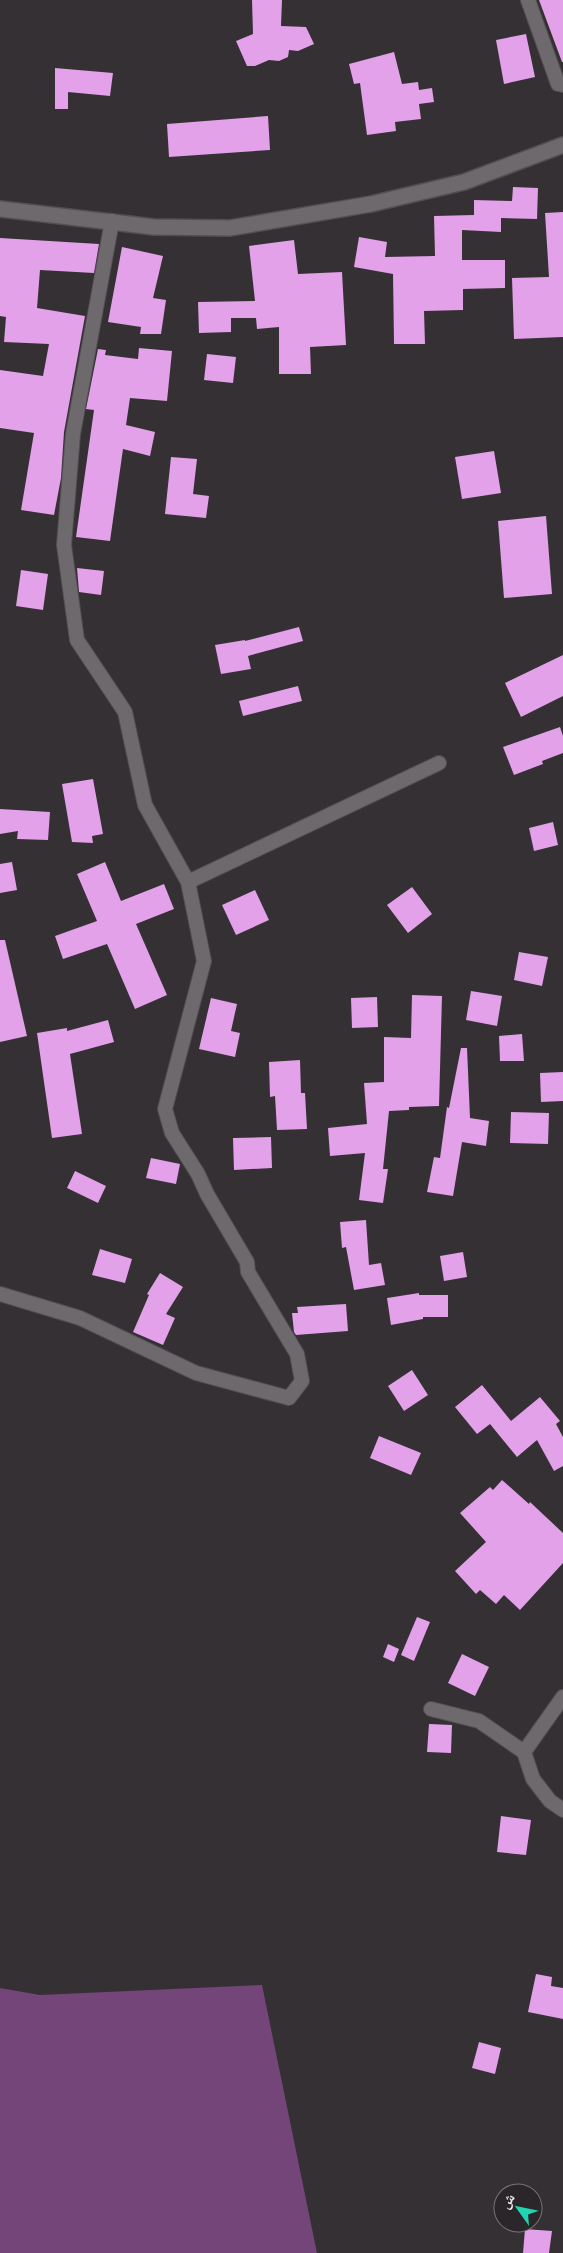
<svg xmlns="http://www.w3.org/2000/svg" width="563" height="2253" font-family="'Libre Baskerville','Noto Naskh Arabic',serif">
  <rect width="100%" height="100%" fill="#343034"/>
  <path fill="#744579" d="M262 1985 317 2253H0V1988L40 1995Z"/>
  <path fill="#e2a1e8" d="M252 0H282L281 26 306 27 314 44 298 51 289 50 288 57 279 61 269 60 255 66H247L236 41 253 34Z
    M539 0H563V62H562Z
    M526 34 535 77 504 84 496 40Z
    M394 52 402 84 418 82 419 90 432 88 434 102 419 104 421 119 395 122 396 131 367 135 360 83 354 84 349 64Z
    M55 68 113 73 110 96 68 92V109H55Z
    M268 116 270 150 169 157 167 124Z
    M513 187 538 188 537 219 501 218V232L462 230V260H505V288L463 289V310L424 311 425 344H394L393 274 354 267 359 237 387 242 385 257 435 256 434 216 474 215V200L512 201Z
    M563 212V337L514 339 512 278 549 277 545 213Z
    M0 238 99 244 94 273 40 270 37 308 85 316 64 432 61 478 54 515 21 510 34 433 0 428V370L43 376 49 344 4 342 6 317 0 316Z
    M294 240 298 274 342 272 346 345 310 347 311 374H279V327L257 329 256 318H231V332L199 333 198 302 255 301 249 246Z
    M122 247 163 256 153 298 166 300 161 334H140L141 327 108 322Z
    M139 348 172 351 167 401 130 398 126 425 155 432 150 456 123 449 110 541 76 537 94 410 86 409 98 349 106 350 105 355 138 359Z
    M207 354 236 357 233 383 204 380Z
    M494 451 501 493 462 499 455 457Z
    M171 457 197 459 193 494 209 496 206 518 165 514Z
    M546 516 552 594 504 598 498 521Z
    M77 568 104 571 101 595 79 592Z
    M21 570 48 574 43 610 16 606Z
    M299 627 303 641 248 656 251 669 221 674 215 645 245 640V641Z
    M563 655V696L521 717 505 683Z
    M298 686 302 701 243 716 239 701Z
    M560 727 563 736V753L542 761 543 764 514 775 503 747Z
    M93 779 103 834 92 836 93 843 72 842 62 784Z
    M0 809 50 812 48 840 17 839 18 831 0 834Z
    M553 822 558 845 534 851 529 828Z
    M12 862 17 890 0 893V864Z
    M105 862 121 901 164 884 174 909 136 924 167 995 135 1009 107 944 63 959 55 936 97 921 77 874Z
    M412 887 432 914 408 933 387 905Z
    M255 890 269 920 236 935 222 905Z
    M0 940H5L27 1036 0 1042Z
    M519 952 548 957 542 986 514 980Z
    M471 991 502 996 497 1026 466 1020Z
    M412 995 442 996 439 1106 409 1107V1110L389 1111 383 1169H388L383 1203 359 1200 365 1153 330 1156 328 1128 367 1124 364 1083 384 1082V1037L411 1038Z
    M377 997 378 1027 352 1028 351 998Z
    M211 998 237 1004 231 1031 240 1033 235 1057 199 1049Z
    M108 1020 114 1042 70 1054 82 1134 52 1138 37 1033 67 1028V1031Z
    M522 1034 524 1061H500L499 1036Z
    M461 1048H467L470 1118 489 1121 486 1146 462 1142 453 1196 427 1192 434 1157 440 1158 447 1107 449 1108Z
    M300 1060 301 1093H305L307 1129 277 1130 275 1096 270 1097 269 1062Z
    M563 1072V1101L541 1102 540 1073Z
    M511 1112 549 1113 548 1144 510 1143Z
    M271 1137 272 1168 234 1170 233 1138Z
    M151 1158 180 1164 176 1184 146 1178Z
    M75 1171 106 1186 98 1203 67 1188Z
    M366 1220 369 1265 381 1263 385 1285 354 1290 346 1247 342 1248 340 1222Z
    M100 1249 132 1259 125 1283 92 1275Z
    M463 1252 467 1277 444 1281 440 1256Z
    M160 1273 183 1287 166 1314 175 1318 163 1345 133 1332 149 1295 147 1294Z
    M419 1293V1295H448V1317H423V1319L391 1325 387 1298Z
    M346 1304 348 1331 296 1335 294 1332 292 1313H298L297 1307Z
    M412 1370 428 1395 404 1411 388 1386Z
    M482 1385 511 1421 540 1397 560 1421 556 1424 563 1437V1466L554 1471 537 1440 517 1457 490 1424 477 1434 455 1407Z
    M379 1436 421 1453 411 1475 370 1458Z
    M502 1480 529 1504 530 1502 563 1533V1563L520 1610 504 1595 496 1604 480 1590 476 1594 455 1571 486 1542 460 1513 490 1487 493 1490Z
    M417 1617 430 1622 414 1661 401 1655Z
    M388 1644 399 1649 394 1662 383 1657Z
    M462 1654 489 1667 475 1696 448 1683Z
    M429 1724 452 1725 451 1753 427 1752Z
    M501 1816 531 1820 526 1855 497 1852Z
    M536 1974 552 1977 551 1986 563 1988V2019L528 2012Z
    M479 2042 501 2048 495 2074 472 2068Z
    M525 2229 552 2231 549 2253H523Z"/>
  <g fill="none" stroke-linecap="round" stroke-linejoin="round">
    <g stroke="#524f53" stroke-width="16">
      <path id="minor" d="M528 0 558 84 563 85
        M188 882 439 763
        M0 1294 80 1318 196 1373 289 1398 302 1381 297 1354 248 1272 247 1262 207 1194 198 1174 172 1133 165 1109 204 961 188 882 145 805 125 712 77 640 64 545 73 434 112 221
        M431 1709 479 1721 524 1752 533 1779 550 1801 563 1810
        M524 1752 563 1697"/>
    </g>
    <g stroke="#524f53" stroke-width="18">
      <path id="tertiary" d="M0 209 154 227 230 228 371 204 464 182 563 145"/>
    </g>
    <use href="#minor" stroke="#6d696d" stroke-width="14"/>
    <use href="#tertiary" stroke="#6d696d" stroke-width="15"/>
  </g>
  <g transform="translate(518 2208) rotate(303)"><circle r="24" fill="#2a262a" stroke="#787578"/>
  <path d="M0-4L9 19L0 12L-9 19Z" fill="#21d5b0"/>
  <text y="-8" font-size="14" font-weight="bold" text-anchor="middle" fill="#edebee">ش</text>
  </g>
</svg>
